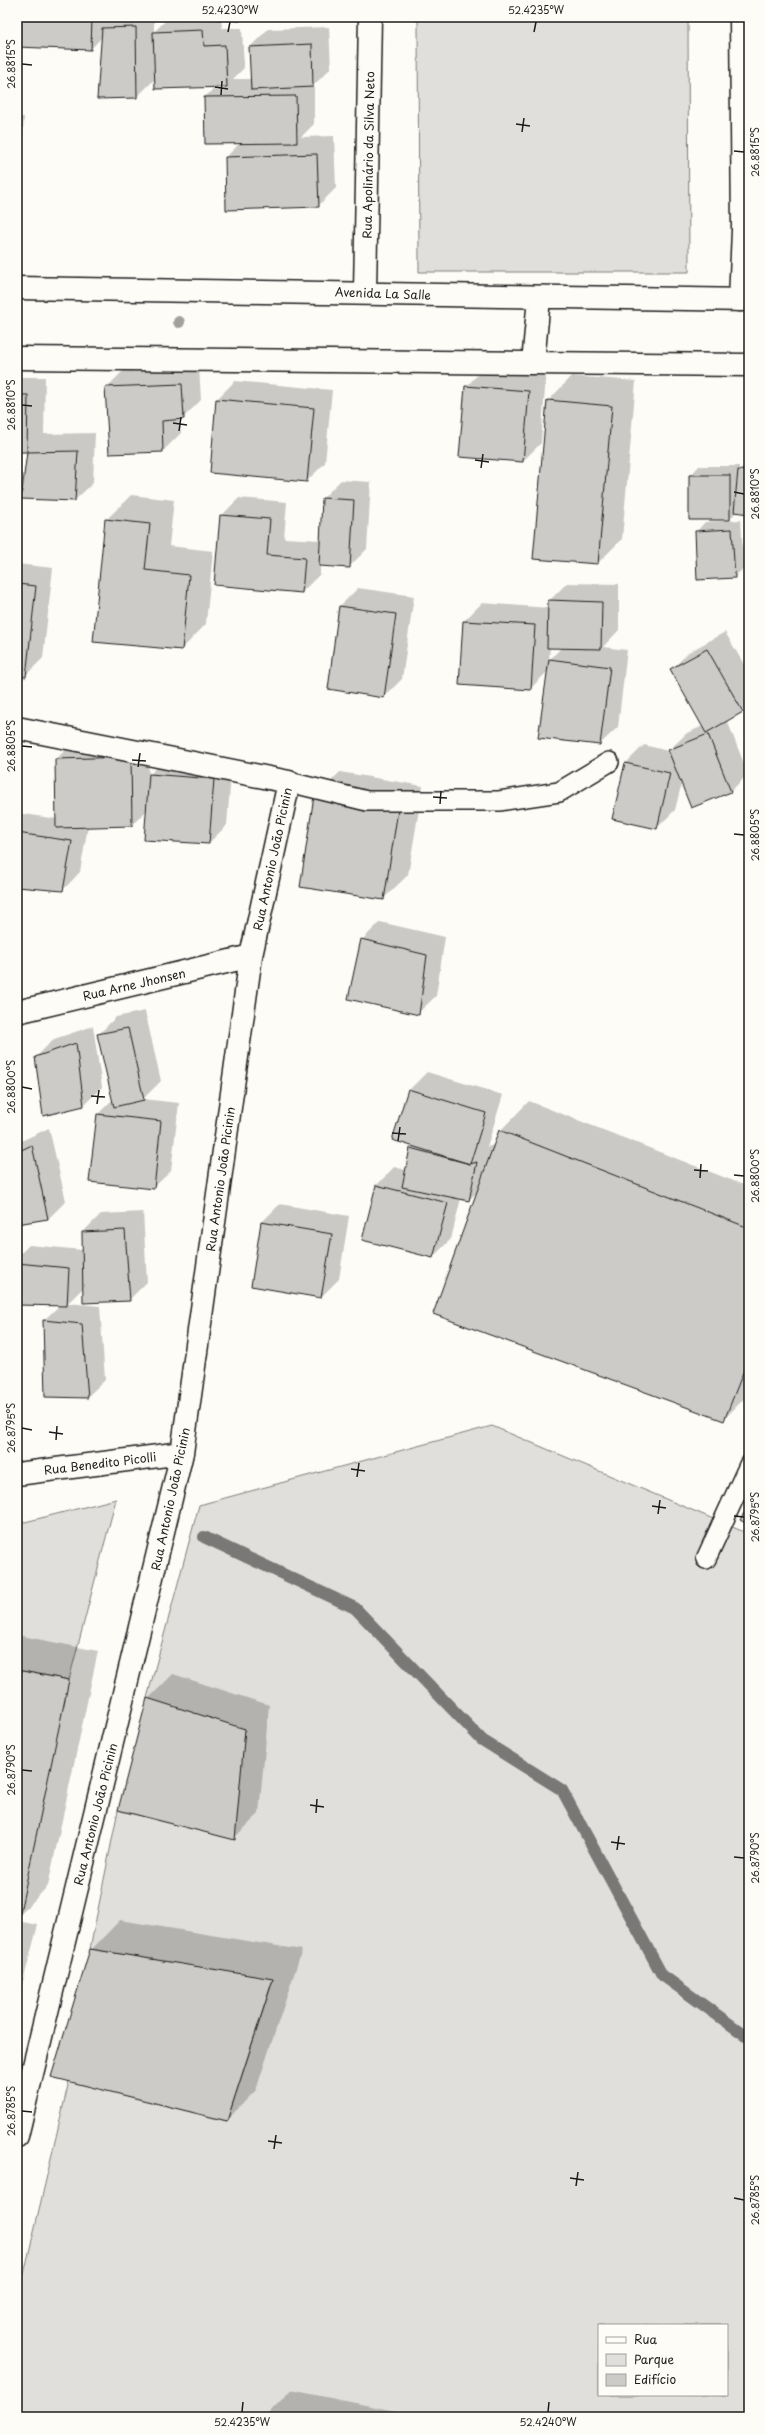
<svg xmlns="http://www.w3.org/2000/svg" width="766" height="2434" font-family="'Playpen Sans',sans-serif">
  <rect width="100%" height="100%" fill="#fdfcf7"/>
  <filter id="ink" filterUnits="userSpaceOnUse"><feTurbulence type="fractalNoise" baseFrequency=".025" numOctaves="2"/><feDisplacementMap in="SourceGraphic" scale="8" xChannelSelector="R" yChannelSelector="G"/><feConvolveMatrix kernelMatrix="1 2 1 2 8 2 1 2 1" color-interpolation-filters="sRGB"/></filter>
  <g filter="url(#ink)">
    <path fill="#e0dfdb" stroke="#7e7e7c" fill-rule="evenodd" d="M418 17H688L689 272H419Z
      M492 1426 749 1534V2417H17V2304L69 2081 227 2121 273 1980 90 1949 118 1810 234 1839 147 1698 199 1505ZM599 2325H727V2395H599Z
      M116 1499 69 1680 17 1670V1524Z"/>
    <path fill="#0003" fill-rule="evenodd" d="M17 17H154V32L169 17H243L240 20 221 19 222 28H242L244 68 233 79H252L250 47 268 29 329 27 331 68 314 85V124L301 137 334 136 336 188 318 206 226 157 240 143 205 97 216 86 155 79 137 97 102 37 91 49 17 46Z
      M17 117H24L17 223Z
      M199 366 201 400 183 418 180 419 181 433 163 451 110 453 106 388 124 370Z
      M483 369 546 374 541 443 523 461 466 387Z
      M572 376 636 381 622 539 598 563 548 401Z
      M17 377H45L44 434 95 433 93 483 75 500 22 498 28 451H17Z
      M235 381 332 390 325 463 307 481 217 399Z
      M749 461V513L737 511 730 519 690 476 699 466H739V470Z
      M341 480 371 482 367 549 349 567 320 565V574L302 592 221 516 239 498 287 502 284 538 321 540 323 498Z
      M131 495 174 500 169 546 213 551 206 624 182 649 106 520Z
      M741 520 744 568 734 577 696 532 705 522Z
      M17 564 53 568 43 658 25 676 17 675Z
      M567 583 619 584V630L603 647 627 650 618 727 600 744 548 671 530 689 464 621 482 603 549 608V601ZM550 647H562L549 660Z
      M358 588 414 596 402 679 384 697 329 689 340 606Z
      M725 632 749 673V705L727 720 748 774 731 791 682 782 675 810 657 828 626 763 644 745 668 751 687 733 703 726 671 670 689 652Z
      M148 740 149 775 168 757 232 761 227 825 209 843 145 839 147 810 132 825 88 826 80 872 63 890 17 886V813L57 819 56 759 74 742Z
      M340 772 423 786 408 875 383 899 315 797Z
      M380 922 445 937 436 996 418 1013 362 940Z
      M145 1011 161 1081 143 1099 179 1103 171 1171 153 1188 90 1181 98 1114 113 1099 98 1035 116 1017Z
      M93 1026 102 1087 84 1105 36 1057 54 1039Z
      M427 1072 503 1095 487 1147 494 1145 500 1131 529 1101 749 1187V1394L723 1420 478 1191 469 1200 461 1198 451 1239 433 1257 363 1239 377 1185 394 1167 406 1170 411 1148 413 1146 409 1090Z
      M49 1128 66 1201 48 1219 17 1223V1143Z
      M280 1204 349 1216 339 1279 321 1297 262 1222Z
      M143 1212 147 1282 129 1300 84 1287 68 1303 100 1306 105 1380 87 1397 44 1320 60 1305 17 1304V1257L29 1245 83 1250V1232L101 1214Z
      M17 1635 98 1651 48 1886 19 1916 17 1915Z
      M173 1674 269 1705 259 1814 234 1838 148 1699Z
      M120 1920 302 1950 256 2090 227 2120 91 1950Z
      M17 1921 38 1925 17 2004Z
      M291 2390 425 2417H265Z"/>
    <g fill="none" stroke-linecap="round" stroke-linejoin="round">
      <path stroke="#797876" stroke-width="12" d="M204 1537 355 1608 482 1740 562 1790 662 1975 749 2038"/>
    </g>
    <path fill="#cccbc8" stroke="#1c1c1c" d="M17 17H92L91 50 17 47Z
      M179 17H240V21Z
      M136 27 137 98 97 99 102 28Z
      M203 30 204 46 225 45 227 87 155 89 153 32Z
      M312 44 313 87 251 90 249 47Z
      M296 96 297 143 205 144 204 97Z
      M317 154 319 207 226 210 225 157Z
      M182 384 184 419 162 421 163 452 109 454 105 387Z
      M465 386 529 391 523 462 459 457Z
      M17 395H28L27 452H17Z
      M216 399 314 408 307 482 210 473Z
      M547 400 612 406 598 564 533 559Z
      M78 451 75 501 21 499 27 452Z
      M738 470 749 471V514L734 512Z
      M689 475H730V520H689Z
      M322 498 354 500 350 568 319 566Z
      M220 515 270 519 267 555 305 558 302 593 214 585Z
      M105 519 150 524 145 570 189 575 182 650 93 642Z
      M732 529 735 578 697 580 695 531Z
      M17 584 36 586 26 677 17 676Z
      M548 600 602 602 601 649 547 648Z
      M339 606 396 614 384 698 328 689Z
      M463 621 535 625 531 690 459 685Z
      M707 649 743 712 706 733 670 669Z
      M549 659 610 667 600 745 538 738Z
      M708 734 731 792 691 808 668 750Z
      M131 757 132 826 56 828 55 759Z
      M625 763 670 773 657 829 612 819Z
      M149 774 214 779 209 844 144 840Z
      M314 796 398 810 384 900 300 887Z
      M17 833 72 841 63 891 17 887Z
      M361 939 427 955 419 1015 348 999Z
      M128 1028 144 1100 114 1107 97 1034Z
      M76 1043 84 1106 43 1116 35 1057Z
      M408 1089 486 1113 470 1164 392 1140Z
      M97 1114 161 1121 154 1189 89 1182Z
      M499 1130 749 1228V1357L724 1421 433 1314Z
      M32 1145 48 1219 17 1224V1152Z
      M410 1148 470 1164 477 1162 469 1201 402 1187Z
      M376 1185 448 1203 433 1258 362 1240Z
      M261 1222 332 1234 321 1298 251 1286Z
      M125 1230 130 1301 83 1303 82 1232Z
      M17 1263 69 1268 67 1306 17 1305Z
      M43 1320 82 1324 88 1398 45 1397Z
      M749 1504V1525L740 1520Z
      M17 1670 69 1680 19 1917 17 1916Z
      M147 1698 245 1729 235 1840 118 1810Z
      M90 1949 273 1979 227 2121 51 2077Z"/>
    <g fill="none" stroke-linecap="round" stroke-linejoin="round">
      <g stroke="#1c1c1c" stroke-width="22">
        <path id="service" d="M289 782 367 801H499L559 792 609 762
          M706 1559 749 1465"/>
      </g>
      <g stroke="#1c1c1c" stroke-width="25">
        <path id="minor" d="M365 292 370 17
          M740 300 743 230 741 17
          M17 728 289 782 251 956 182 1453 17 2136
          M17 1012 251 956
          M17 1474 182 1453"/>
      </g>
      <g stroke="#1c1c1c" stroke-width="25">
        <path id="secondary" d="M17 288C261 291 505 297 749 300
          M17 358 749 365
          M533 363 539 298"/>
      </g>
      <use href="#service" stroke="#fdfcf7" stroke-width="19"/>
      <use href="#minor" stroke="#fdfcf7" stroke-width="22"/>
      <use href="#secondary" stroke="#fdfcf7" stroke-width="22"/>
    </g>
    <circle fill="#a2a19e" cx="179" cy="322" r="6"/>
  </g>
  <path fill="none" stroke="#1c1c1c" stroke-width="1.5" d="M228 32 230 22M534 32 536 22M22 64 32 65M215 87 228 89M221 95 222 81M516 124 530 126M522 132 524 118M734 151 744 152M22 405 32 406M173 423 187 425M179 431 181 417M475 460 489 462M481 468 483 454M734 492 744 494M22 746 32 747M132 760 146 761M138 767 140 753M433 797 447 798M440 804 441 791M734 834 744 835M22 1087 32 1089M91 1096 105 1097M97 1104 99 1090M392 1133 406 1134M398 1141 400 1127M694 1170 708 1171M734 1175 744 1176M700 1178 701 1164M22 1428 32 1430M49 1432 63 1434M56 1440 57 1426M351 1469 365 1471M357 1477 359 1463M652 1506 666 1508M658 1514 660 1500M734 1516 744 1517M22 1770 32 1771M310 1805 324 1807M316 1813 317 1799M611 1842 625 1844M617 1850 619 1836M734 1857 744 1858M22 2111 32 2112M268 2141 282 2143M274 2149 276 2135M570 2178 584 2180M576 2186 578 2172M734 2198 744 2200M242 2412 243 2402M548 2412 549 2402"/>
  <g text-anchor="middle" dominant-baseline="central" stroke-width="3" stroke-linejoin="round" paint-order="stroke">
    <g font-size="12" fill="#1c1c1c" stroke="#fdfcf7">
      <text transform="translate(368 155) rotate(-89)">Rua Apolinário da Silva Neto</text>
      <text transform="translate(383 293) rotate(2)">Avenida La Salle</text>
      <text transform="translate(272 859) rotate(-78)">Rua Antonio João Picinin</text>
      <text transform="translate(134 984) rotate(-13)">Rua Arne Jhonsen</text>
      <text transform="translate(220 1179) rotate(-82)">Rua Antonio João Picinin</text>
      <text transform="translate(100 1463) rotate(-7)">Rua Benedito Picolli</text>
      <text transform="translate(170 1499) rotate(-78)">Rua Antonio João Picinin</text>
      <text transform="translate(95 1814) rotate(-76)">Rua Antonio João Picinin</text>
    </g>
  </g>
  <rect width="766" height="2434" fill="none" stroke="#fdfcf7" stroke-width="44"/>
  <rect x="598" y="2324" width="130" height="72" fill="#fdfcf7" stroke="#a3a29f"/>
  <rect x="606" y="2337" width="20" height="6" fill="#fdfcf7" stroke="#a3a29f"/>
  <text x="634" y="2344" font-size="12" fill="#1c1c1c">Rua</text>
  <rect x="606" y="2354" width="20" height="12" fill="#e0dfdb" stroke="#a3a29f"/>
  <text x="634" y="2364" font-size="12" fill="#1c1c1c">Parque</text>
  <rect x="606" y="2374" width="20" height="12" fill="#cccbc8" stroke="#a3a29f"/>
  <text x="634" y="2384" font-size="12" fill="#1c1c1c">Edifício</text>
  <rect x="22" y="22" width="722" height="2390" fill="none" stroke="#1c1c1c" stroke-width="1.5"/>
  <g font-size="10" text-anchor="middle" fill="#1c1c1c">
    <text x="230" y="14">52.4230°W</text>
    <text x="536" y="14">52.4235°W</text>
    <text transform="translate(11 64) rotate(-90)" y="4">26.8815°S</text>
    <text transform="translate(755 152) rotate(-90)" y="4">26.8815°S</text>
    <text transform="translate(11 405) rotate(-90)" y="4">26.8810°S</text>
    <text transform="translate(755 494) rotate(-90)" y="4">26.8810°S</text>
    <text transform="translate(11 746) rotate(-90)" y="4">26.8805°S</text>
    <text transform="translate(755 835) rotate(-90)" y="4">26.8805°S</text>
    <text transform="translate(11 1087) rotate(-90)" y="4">26.8800°S</text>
    <text transform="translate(755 1176) rotate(-90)" y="4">26.8800°S</text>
    <text transform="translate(11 1428) rotate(-90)" y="4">26.8795°S</text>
    <text transform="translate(755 1517) rotate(-90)" y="4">26.8795°S</text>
    <text transform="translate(11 1770) rotate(-90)" y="4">26.8790°S</text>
    <text transform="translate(755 1858) rotate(-90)" y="4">26.8790°S</text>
    <text transform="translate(11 2111) rotate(-90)" y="4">26.8785°S</text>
    <text transform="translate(755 2200) rotate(-90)" y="4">26.8785°S</text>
    <text x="242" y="2426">52.4235°W</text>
    <text x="548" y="2426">52.4240°W</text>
  </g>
</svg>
